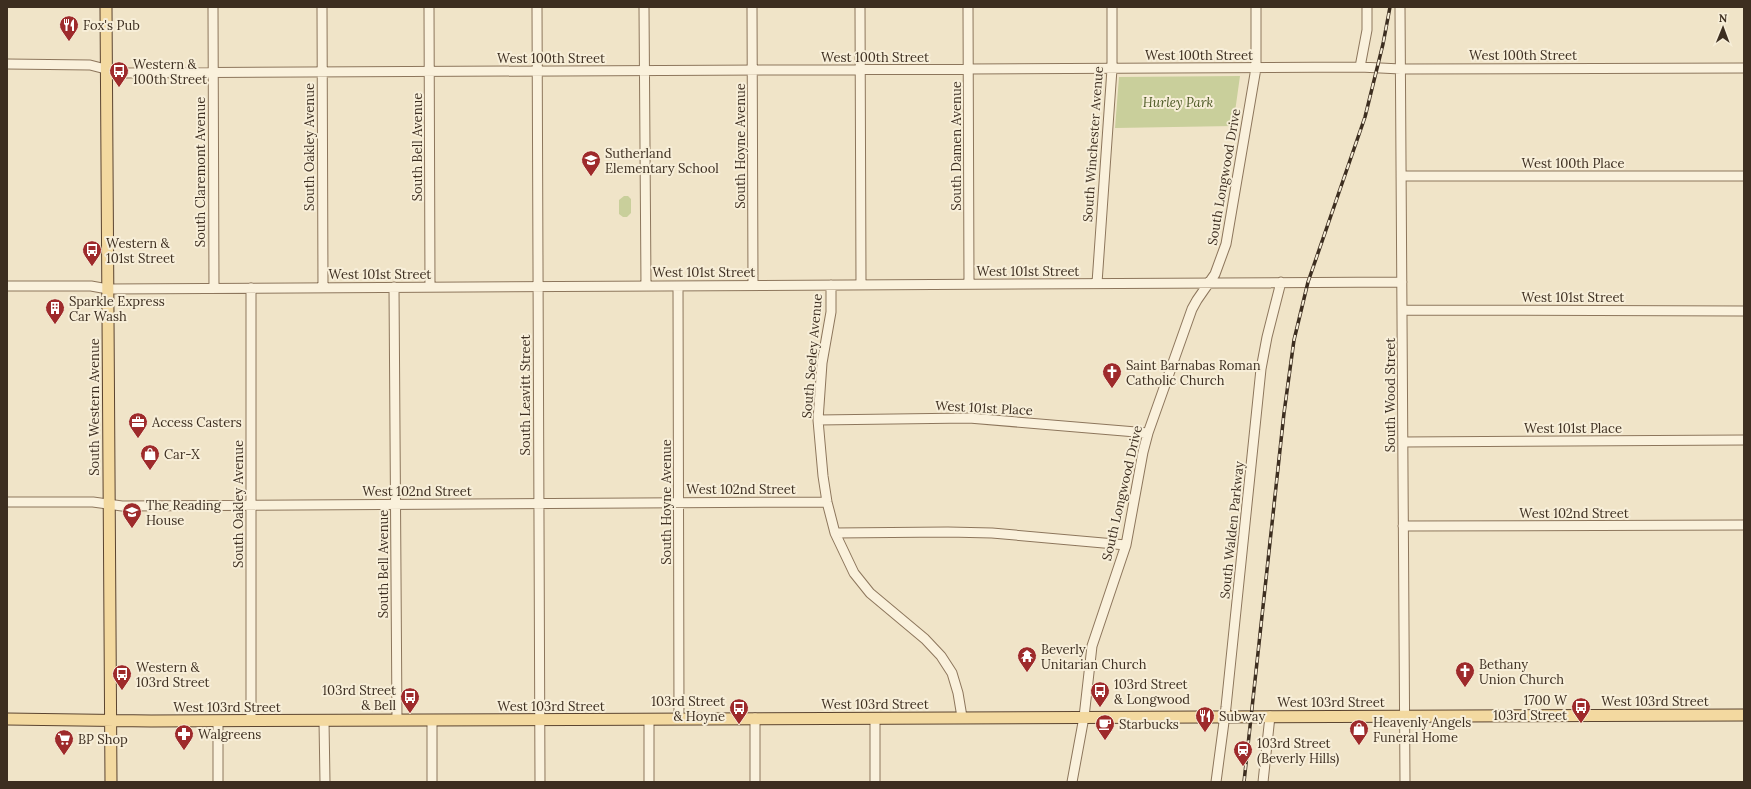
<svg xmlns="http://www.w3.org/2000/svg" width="1751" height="789" font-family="Lora,serif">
  <rect width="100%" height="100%" fill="#f0e4c8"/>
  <path fill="#c9cf9b" d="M1240 76 1233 126 1115 128 1119 77Z
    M624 196H628L631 199V213L627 217H623L619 214V200Z"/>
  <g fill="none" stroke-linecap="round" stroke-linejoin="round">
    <g stroke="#8d765c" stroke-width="11">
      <path id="minor" d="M213 7 214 288
        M322 7 323 288
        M429 7 430 287
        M537 7 540 782
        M644 7 646 286
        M752 7 753 285
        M860 7 861 285
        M968 7 969 284
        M1400 7 1405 782
        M7 64 90 65 121 73 1360 67 1401 69 1744 68
        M1360 67 1367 30V7
        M1401 176H1744
        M1097 283 1112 69V7
        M831 285V312L822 363 818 420 823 476 827 502 835 533 854 573 870 593 925 639 941 656 952 673 958 693 962 717
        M7 286H91L108 289 1402 282
        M678 286 679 719
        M394 287 397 720
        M251 288V721
        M1402 310 1744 311
        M818 420 969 418 1148 433
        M1403 442 1744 440
        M7 502H93L122 506 827 502
        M1403 526 1744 525
        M835 533 948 532 992 533 1126 545
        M755 718V782
        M875 718V782
        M649 719V782
        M432 720V782
        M218 721V782
        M324 721 325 782
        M1072 782 1084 717 1092 646 1126 545 1143 452 1148 433 1192 309 1197 300 1215 274 1226 244 1256 68V7
        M1216 782 1226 707 1261 369 1267 337 1281 282
        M1263 782 1270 716"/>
    </g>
    <g stroke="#5b4430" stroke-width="13">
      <path id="major" d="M106 7 111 782
        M7 719 151 721 1744 715"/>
    </g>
    <use href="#minor" stroke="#faf1dc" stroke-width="9"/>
    <use href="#major" stroke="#f3d9a0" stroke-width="11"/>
    <g stroke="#3d2e20" stroke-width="3.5">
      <path id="rail" d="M1244 782 1284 413 1294 340 1308 282 1365 117 1383 44 1390 7"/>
    </g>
    <use href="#rail" stroke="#f7eed8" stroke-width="2" stroke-dasharray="6" stroke-linecap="butt"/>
  </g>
  <defs>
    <g id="restaurant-pin" transform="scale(1)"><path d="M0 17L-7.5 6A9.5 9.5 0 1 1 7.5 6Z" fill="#9e2a2b" stroke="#f7eed8"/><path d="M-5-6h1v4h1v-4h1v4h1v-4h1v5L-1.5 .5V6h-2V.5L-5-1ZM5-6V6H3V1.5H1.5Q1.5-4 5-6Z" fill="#fff"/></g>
    <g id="bus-pin" transform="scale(1)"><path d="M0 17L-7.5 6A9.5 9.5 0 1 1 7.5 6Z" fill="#9e2a2b" stroke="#f7eed8"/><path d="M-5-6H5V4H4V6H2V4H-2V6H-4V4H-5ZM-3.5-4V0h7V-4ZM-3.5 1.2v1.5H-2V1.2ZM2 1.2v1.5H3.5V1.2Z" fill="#fff"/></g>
    <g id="school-pin" transform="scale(1)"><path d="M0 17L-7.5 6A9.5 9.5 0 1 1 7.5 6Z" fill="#9e2a2b" stroke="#f7eed8"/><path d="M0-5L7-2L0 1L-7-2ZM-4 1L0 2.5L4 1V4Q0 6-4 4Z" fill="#fff"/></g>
    <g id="building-pin" transform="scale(1)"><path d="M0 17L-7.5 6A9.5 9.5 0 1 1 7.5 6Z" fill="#9e2a2b" stroke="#f7eed8"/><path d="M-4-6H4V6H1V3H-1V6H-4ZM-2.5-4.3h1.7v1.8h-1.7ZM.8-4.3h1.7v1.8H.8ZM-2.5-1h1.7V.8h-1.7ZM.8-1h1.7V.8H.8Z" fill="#fff"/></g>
    <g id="church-pin" transform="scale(1)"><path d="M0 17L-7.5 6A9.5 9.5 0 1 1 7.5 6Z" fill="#9e2a2b" stroke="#f7eed8"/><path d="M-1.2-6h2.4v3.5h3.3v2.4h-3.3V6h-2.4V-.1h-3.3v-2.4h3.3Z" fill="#fff"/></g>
    <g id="office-pin" transform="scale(1)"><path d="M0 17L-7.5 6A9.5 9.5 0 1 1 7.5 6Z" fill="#9e2a2b" stroke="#f7eed8"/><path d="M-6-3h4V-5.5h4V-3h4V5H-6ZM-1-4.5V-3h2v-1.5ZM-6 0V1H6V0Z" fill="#fff"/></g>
    <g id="shop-pin" transform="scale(1)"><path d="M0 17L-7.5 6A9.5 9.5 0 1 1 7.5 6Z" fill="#9e2a2b" stroke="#f7eed8"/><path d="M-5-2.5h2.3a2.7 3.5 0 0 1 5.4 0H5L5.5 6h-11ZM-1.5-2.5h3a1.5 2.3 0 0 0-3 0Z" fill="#fff"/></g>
    <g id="temple-pin" transform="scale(1)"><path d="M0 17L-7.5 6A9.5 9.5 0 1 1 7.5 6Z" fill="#9e2a2b" stroke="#f7eed8"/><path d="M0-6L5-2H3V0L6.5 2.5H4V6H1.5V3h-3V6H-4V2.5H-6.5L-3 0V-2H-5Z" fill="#fff"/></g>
    <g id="cafe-pin" transform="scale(1)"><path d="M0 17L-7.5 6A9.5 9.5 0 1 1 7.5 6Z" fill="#9e2a2b" stroke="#f7eed8"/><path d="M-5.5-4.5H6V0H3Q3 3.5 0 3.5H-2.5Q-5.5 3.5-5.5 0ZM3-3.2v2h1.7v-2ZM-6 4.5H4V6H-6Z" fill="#fff"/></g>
    <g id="pharmacy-pin" transform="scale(1)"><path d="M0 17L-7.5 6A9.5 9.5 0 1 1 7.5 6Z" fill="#9e2a2b" stroke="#f7eed8"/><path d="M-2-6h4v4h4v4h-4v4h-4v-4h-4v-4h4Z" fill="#fff"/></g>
    <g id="supermarket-pin" transform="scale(1)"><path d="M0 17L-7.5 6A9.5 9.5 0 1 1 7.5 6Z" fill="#9e2a2b" stroke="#f7eed8"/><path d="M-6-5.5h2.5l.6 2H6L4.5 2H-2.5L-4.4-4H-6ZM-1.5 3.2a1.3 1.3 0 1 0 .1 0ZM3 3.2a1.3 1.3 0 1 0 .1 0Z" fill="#fff"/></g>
    <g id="station-pin" transform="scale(1)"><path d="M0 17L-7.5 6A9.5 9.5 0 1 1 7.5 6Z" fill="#9e2a2b" stroke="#f7eed8"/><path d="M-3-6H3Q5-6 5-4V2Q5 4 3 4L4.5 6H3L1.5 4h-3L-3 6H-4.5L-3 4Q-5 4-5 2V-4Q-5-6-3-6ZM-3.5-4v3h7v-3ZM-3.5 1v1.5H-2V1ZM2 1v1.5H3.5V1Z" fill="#fff"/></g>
  </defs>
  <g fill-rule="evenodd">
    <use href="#restaurant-pin" x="69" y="25"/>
    <use href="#bus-pin" x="119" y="71"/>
    <use href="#school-pin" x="591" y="160"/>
    <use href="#bus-pin" x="92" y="250"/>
    <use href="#building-pin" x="55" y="308"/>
    <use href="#church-pin" x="1112" y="372"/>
    <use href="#office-pin" x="138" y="422"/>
    <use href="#shop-pin" x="150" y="454"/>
    <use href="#school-pin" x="132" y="512"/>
    <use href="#temple-pin" x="1027" y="656"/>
    <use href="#church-pin" x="1465" y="671"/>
    <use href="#bus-pin" x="122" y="674"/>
    <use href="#bus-pin" x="1100" y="691"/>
    <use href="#bus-pin" x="410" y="697"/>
    <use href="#bus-pin" x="1581" y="707"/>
    <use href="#bus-pin" x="739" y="708"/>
    <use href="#restaurant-pin" x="1205" y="716"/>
    <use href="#cafe-pin" x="1105" y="724"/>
    <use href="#shop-pin" x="1359" y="729"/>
    <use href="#pharmacy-pin" x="184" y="734"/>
    <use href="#supermarket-pin" x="64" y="739"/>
    <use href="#station-pin" x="1243" y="750"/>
  </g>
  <g text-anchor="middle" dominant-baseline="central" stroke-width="4" stroke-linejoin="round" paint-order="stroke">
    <g font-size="13" fill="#3d2e20" stroke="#f7eed8" text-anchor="start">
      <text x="83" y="25">Fox's Pub</text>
      <text x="133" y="64">Western &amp;<tspan x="133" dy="15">100th Street</tspan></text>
      <text x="605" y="153">Sutherland<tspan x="605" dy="15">Elementary School</tspan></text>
      <text x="106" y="243">Western &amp;<tspan x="106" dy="15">101st Street</tspan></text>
      <text x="69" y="301">Sparkle Express<tspan x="69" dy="15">Car Wash</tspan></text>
      <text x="1126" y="365">Saint Barnabas Roman<tspan x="1126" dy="15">Catholic Church</tspan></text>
      <text x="152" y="422">Access Casters</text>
      <text x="164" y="454">Car-X</text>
      <text x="146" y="505">The Reading<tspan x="146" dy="15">House</tspan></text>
      <text x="1041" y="649">Beverly<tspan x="1041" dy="15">Unitarian Church</tspan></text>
      <text x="1479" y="664">Bethany<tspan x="1479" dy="15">Union Church</tspan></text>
      <text x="136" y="667">Western &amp;<tspan x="136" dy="15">103rd Street</tspan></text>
      <text x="1114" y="684">103rd Street<tspan x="1114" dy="15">&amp; Longwood</tspan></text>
      <text x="396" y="690" text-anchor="end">103rd Street<tspan x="396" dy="15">&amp; Bell</tspan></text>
      <text x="1567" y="700" text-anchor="end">1700 W<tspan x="1567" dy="15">103rd Street</tspan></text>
      <text x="725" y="701" text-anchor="end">103rd Street<tspan x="725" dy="15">&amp; Hoyne</tspan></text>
      <text x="1219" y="716">Subway</text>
      <text x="1373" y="722">Heavenly Angels<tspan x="1373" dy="15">Funeral Home</tspan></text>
      <text x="1119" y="724">Starbucks</text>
      <text x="198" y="734">Walgreens</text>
      <text x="78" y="739">BP Shop</text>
      <text x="1257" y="743">103rd Street<tspan x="1257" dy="15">(Beverly Hills)</tspan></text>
    </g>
    <g font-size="13" fill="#3d2e20" stroke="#f7eed8">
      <text x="1199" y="55">West 100th Street</text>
      <text x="1523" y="55">West 100th Street</text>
      <text x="875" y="57">West 100th Street</text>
      <text x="551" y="58">West 100th Street</text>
      <text transform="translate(1093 144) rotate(-86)">South Winchester Avenue</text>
      <text transform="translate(740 146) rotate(-90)">South Hoyne Avenue</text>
      <text transform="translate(956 146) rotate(-90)">South Damen Avenue</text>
      <text transform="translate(309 147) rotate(-90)">South Oakley Avenue</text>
      <text transform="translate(417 147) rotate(-90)">South Bell Avenue</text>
      <text x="1573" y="163">West 100th Place</text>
      <text transform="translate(200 172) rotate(-90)">South Claremont Avenue</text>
      <text transform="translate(1224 177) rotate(-80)">South Longwood Drive</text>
      <text x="1028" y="271">West 101st Street</text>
      <text x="704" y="272">West 101st Street</text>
      <text x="380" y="274">West 101st Street</text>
      <text x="1573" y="297">West 101st Street</text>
      <text transform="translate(812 356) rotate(-85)">South Seeley Avenue</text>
      <text transform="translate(525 395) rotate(-90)">South Leavitt Street</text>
      <text transform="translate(1390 395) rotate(-90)">South Wood Street</text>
      <text transform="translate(94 407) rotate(-90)">South Western Avenue</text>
      <text transform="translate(984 408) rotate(3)">West 101st Place</text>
      <text x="1573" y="428">West 101st Place</text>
      <text x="741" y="489">West 102nd Street</text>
      <text x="417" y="491">West 102nd Street</text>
      <text transform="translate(1122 493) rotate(-77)">South Longwood Drive</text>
      <text transform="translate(666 502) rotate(-90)">South Hoyne Avenue</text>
      <text transform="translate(238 504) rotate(-90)">South Oakley Avenue</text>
      <text x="1574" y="513">West 102nd Street</text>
      <text transform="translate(1232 530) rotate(-84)">South Walden Parkway</text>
      <text transform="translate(383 564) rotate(-90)">South Bell Avenue</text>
      <text x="1655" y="701">West 103rd Street</text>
      <text x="1331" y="702">West 103rd Street</text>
      <text x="875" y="704">West 103rd Street</text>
      <text x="551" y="706">West 103rd Street</text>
      <text x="227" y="707">West 103rd Street</text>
    </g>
    <g font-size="13" font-style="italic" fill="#4d5a26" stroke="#f7eed8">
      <text x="1178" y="102">Hurley Park</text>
    </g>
  </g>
  <rect width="1751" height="789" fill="none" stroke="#3d2e20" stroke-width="16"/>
  <g transform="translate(1723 28) rotate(1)" stroke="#f7eed8" stroke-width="3" paint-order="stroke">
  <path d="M0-3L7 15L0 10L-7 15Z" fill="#3d2e20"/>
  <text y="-6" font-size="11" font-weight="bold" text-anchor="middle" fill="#3d2e20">N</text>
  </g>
</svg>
